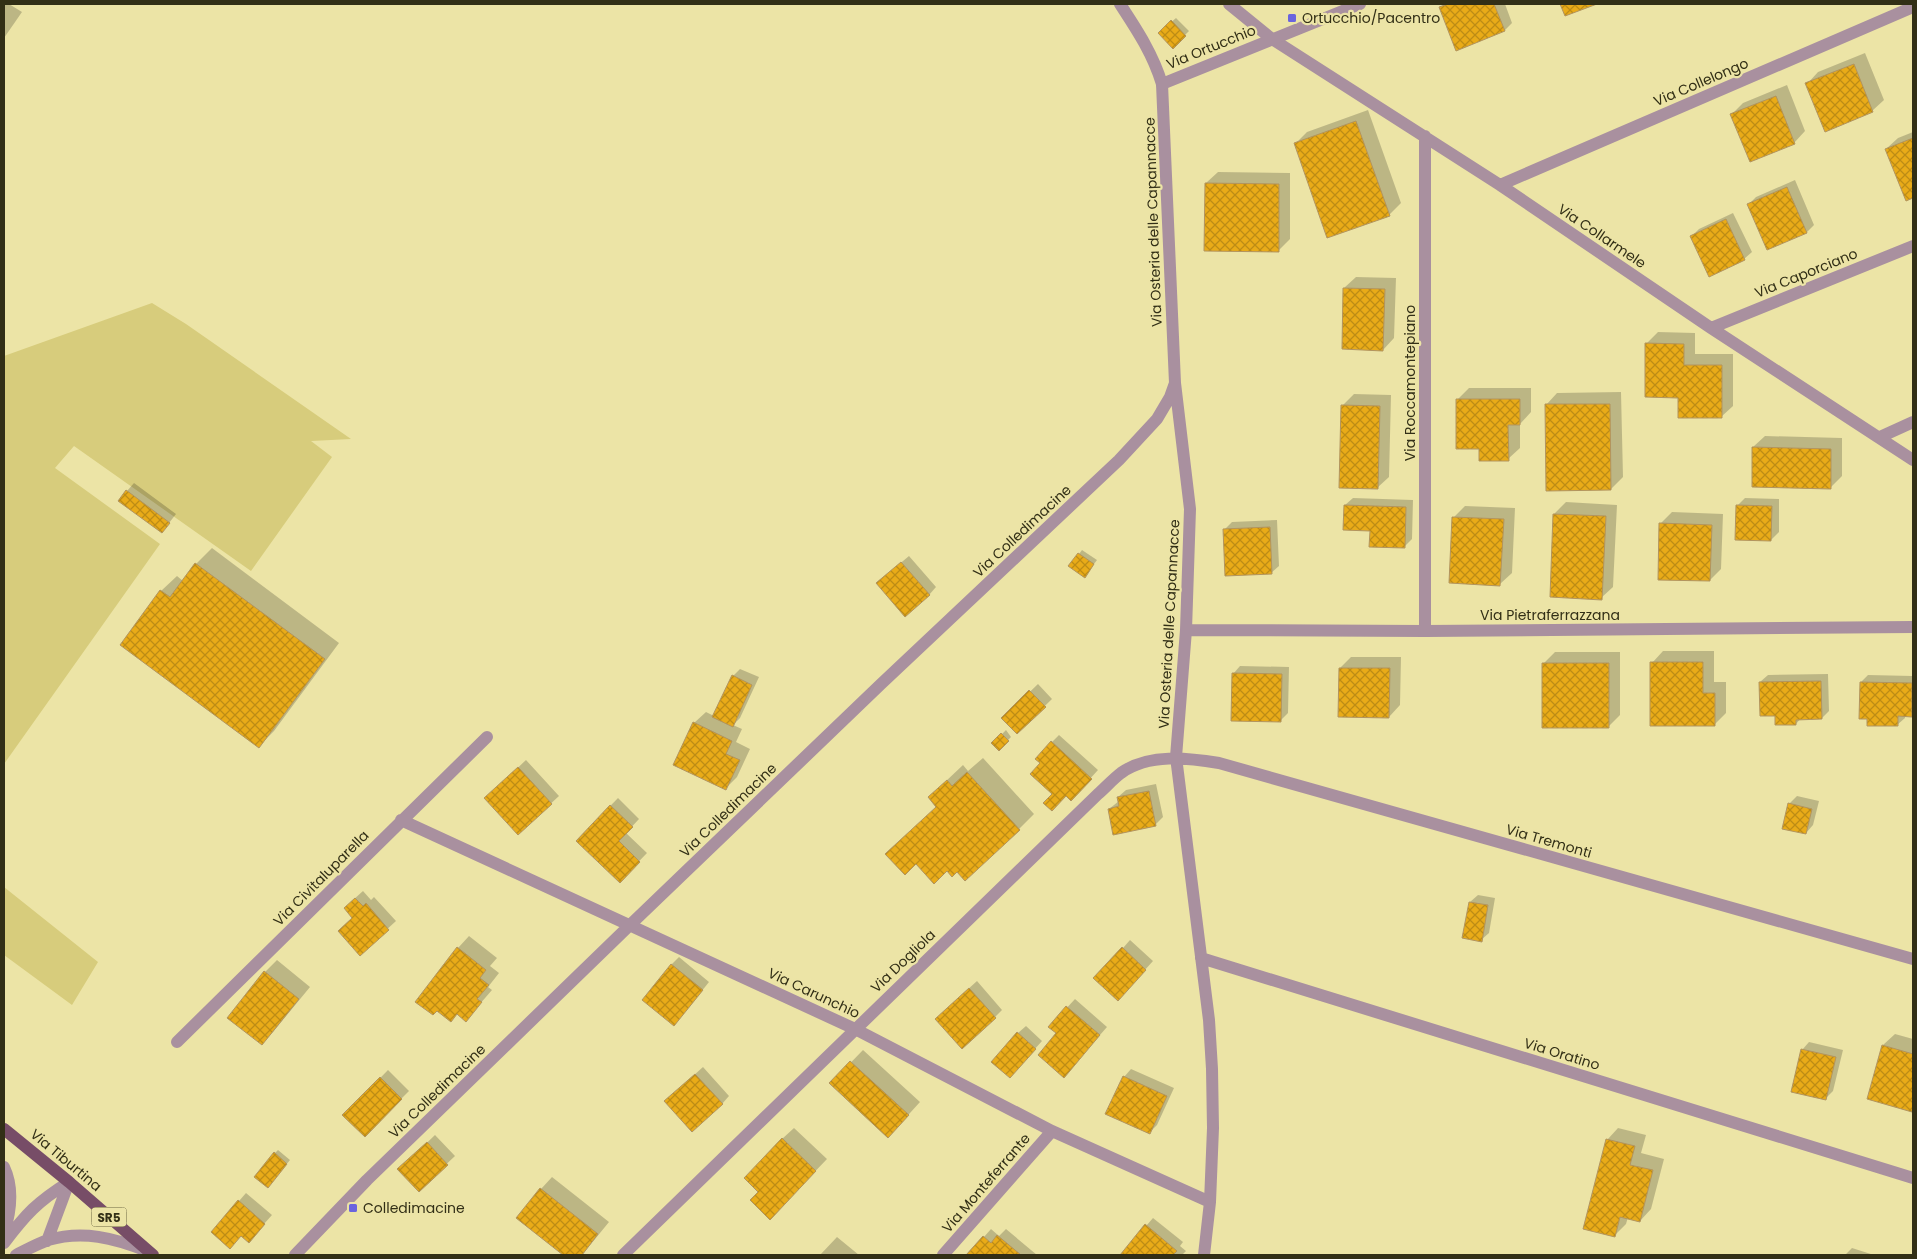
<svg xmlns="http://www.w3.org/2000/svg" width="1917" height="1259" font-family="Poppins,sans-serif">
  <defs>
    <pattern id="building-cross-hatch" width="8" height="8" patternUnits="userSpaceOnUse" patternTransform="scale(1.25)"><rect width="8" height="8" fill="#e9ab18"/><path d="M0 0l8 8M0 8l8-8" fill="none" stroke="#bd8c15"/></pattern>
  </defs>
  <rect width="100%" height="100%" fill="#ece4a6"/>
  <path fill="#d7cc7c" d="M152 303 186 324 351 439 311 441 332 457 251 571 74 446 55 468 160 544 4 764V356Z
    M4 887 98 962 72 1005 4 955Z"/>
  <path fill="#0003" d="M4 4H9L22 12 4 38Z
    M1444 4H1505L1512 23 1505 30 1440 8Z
    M1176 18 1189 31 1173 47 1159 33Z
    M1865 53 1884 100 1872 111 1807 84 1818 72Z
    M1787 85 1805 131 1794 143 1732 114 1743 103Z
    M1368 110 1401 203 1389 215 1295 144 1307 132Z
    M1913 132V197L1906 200 1886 149 1898 138Z
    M1218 172 1290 173V239L1278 251 1206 183Z
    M1795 180 1814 225 1807 232 1768 249 1749 204 1756 197Z
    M1733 213 1752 252 1744 259 1691 237 1699 229Z
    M1356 277 1396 278 1394 338 1383 350 1344 288Z
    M1658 332 1695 333V354H1733V406L1721 417 1679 396 1646 344Z
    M1469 388H1531V412L1520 424V448L1508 459 1480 448 1457 400Z
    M1621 392 1623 477 1611 489 1546 405 1557 393Z
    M1354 394 1391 395 1389 477 1377 488 1342 406Z
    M1765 436 1842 438V476L1830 488 1753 447Z
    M134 483 176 514 162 532 127 491Z
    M1353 498 1413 500 1412 539 1404 547 1371 529 1345 505Z
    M1745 498 1779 499V532L1771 540 1737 506Z
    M1566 502 1617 505 1613 587 1601 598 1554 514Z
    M1465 506 1515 508 1512 573 1500 584 1454 517Z
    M1672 512 1723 514 1721 569 1710 580 1660 524Z
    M1277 520 1279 566 1271 573 1225 529 1232 522Z
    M212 548 339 643 274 731 259 746 161 591 177 576 183 581 196 564Z
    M1082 550 1097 560 1085 576 1079 554Z
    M909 556 936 587 929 595 885 576Z
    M1663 651H1714V682H1726V713L1715 724 1652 663Z
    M1555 652H1620V715L1608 727 1543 664Z
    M1351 657H1401L1400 705 1389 717 1340 668Z
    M1240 666 1289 667 1288 713 1281 720 1233 674Z
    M740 669 759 677 740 718 733 725 742 729 736 742 750 749 737 777 726 788 694 723 706 712 714 716 733 676Z
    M1828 674 1829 711 1822 718H1801L1796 724 1776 714 1760 682 1768 675Z
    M1868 675 1913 676V713L1911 716 1905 715V718L1897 725 1861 682Z
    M1038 684 1052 699 1017 733 1003 718Z
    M1006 730 1011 737 999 749 993 743Z
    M1059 735 1098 770 1078 792 1066 795 1053 794 1041 763 1052 742Z
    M983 758 1034 814 1019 829 938 807 945 782 963 765 968 771Z
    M526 760 559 796 518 834 493 791Z
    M1156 784 1163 817 1155 825 1109 809 1119 801 1118 797 1126 790Z
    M1797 796 1819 801 1813 825 1806 833 1789 804Z
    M618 798 639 819 626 833 647 853 620 881 577 840Z
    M363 891 371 900 374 897 396 921 360 954 354 917 353 900Z
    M1478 895 1495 898 1489 933 1481 940 1470 902Z
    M469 936 497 958 490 966 499 973 488 987 492 990 466 1020 458 948Z
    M1130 940 1153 961 1125 992 1123 948Z
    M679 957 709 982 681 1017 671 965Z
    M277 960 310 987 273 1032 262 1044 229 1017 265 972Z
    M977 981 1002 1010 995 1017 944 1011Z
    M1075 999 1107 1027 1071 1068 1058 1033 1050 1026Z
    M1026 1026 1042 1041 1017 1069 1018 1033Z
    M1895 1034 1913 1039V1108L1911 1110 1883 1045Z
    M1809 1042 1843 1050 1833 1091 1825 1099 1802 1050Z
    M863 1050 920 1102 900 1124 831 1083Z
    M703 1067 729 1096 722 1104 673 1094Z
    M1131 1069 1174 1088 1157 1125 1149 1133 1124 1077Z
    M388 1070 409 1091 365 1135 344 1115Z
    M794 1128 827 1159 782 1206 760 1192 782 1139Z
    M1618 1128 1646 1135 1641 1153 1664 1159 1651 1209 1640 1221 1628 1217 1626 1224 1614 1236 1607 1140Z
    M435 1135 455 1156 419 1190 407 1162Z
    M278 1150 290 1160 271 1183 275 1153Z
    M552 1177 609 1222 582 1255H565L518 1218 541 1189Z
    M246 1193 272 1215 256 1233 242 1235 239 1201Z
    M1153 1218 1183 1242 1180 1246 1186 1251 1182 1255H1121Z
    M991 1229 999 1236 1006 1229 1037 1255H968Z
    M837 1237 859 1255H820Z
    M1852 1248 1874 1255H1845Z"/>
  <path fill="url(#building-cross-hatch)" stroke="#b2945f" d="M1448 4H1494L1505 31 1456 51 1439 7Z
    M1560 4H1597L1565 16Z
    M1171 20 1186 36 1173 49 1158 33Z
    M1854 64 1873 112 1825 132 1805 83Z
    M1776 96 1795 144 1750 162 1730 114Z
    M1356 121 1390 216 1327 238 1294 143Z
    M1913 138V198L1906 201 1885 149Z
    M1205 183 1279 184V252L1204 251Z
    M1787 187 1807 233 1767 250 1747 204Z
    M1726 219 1745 260 1709 277 1690 236Z
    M1343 288 1385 289 1383 351 1342 349Z
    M1645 343 1684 344V365H1722V418H1678V398L1645 397Z
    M1456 399H1520V425H1508L1509 461H1479V449H1456Z
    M1545 404H1610L1611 490 1546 491Z
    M1341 405 1380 406 1378 489 1339 488Z
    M1752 447 1831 449V489L1752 487Z
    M126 490 170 523 162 533 118 501Z
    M1344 505 1406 507 1405 548 1369 547 1370 531 1343 530Z
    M1736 505 1772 506 1771 541 1735 540Z
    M1553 514 1606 516 1602 600 1550 597Z
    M1452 517 1504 519 1500 586 1449 583Z
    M1659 523 1712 525 1710 581 1658 580Z
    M1270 527 1272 574 1225 576 1223 529Z
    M1078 553 1094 564 1085 578 1068 566Z
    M901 562 930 595 905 617 876 583Z
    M195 563 325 659 259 748 120 645 160 590 170 597Z
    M1650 662H1703V693H1715V726H1650Z
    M1542 663H1609V728H1542Z
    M1339 668H1390L1389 718 1338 717Z
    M1232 673 1282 674 1281 722 1231 721Z
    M732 675 752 685 733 727 712 717Z
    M1821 681 1822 719 1796 720V725H1775V716H1760L1759 682Z
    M1860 682 1912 683V717L1898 716V726H1867V719H1859Z
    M1029 690 1046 707 1017 734 1001 718Z
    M693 722 732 741 726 754 740 760 726 790 673 765Z
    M1001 733 1009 741 999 751 991 743Z
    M1051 741 1092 779 1071 801 1066 796 1052 811 1043 803 1052 794 1030 774 1040 763 1035 759Z
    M518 767 552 804 518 835 484 798Z
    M967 772 1020 830 965 881 957 872 952 877 947 871 934 884 916 864 905 875 885 854 936 807 928 797 947 780 952 786Z
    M1149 791 1156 826 1113 835 1108 809 1119 806 1117 797Z
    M1788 803 1812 809 1806 834 1782 829Z
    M610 805 633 827 619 841 640 862 620 883 576 841Z
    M355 898 363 906 366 903 389 930 360 956 338 931 352 918 344 908Z
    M1469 902 1488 905 1482 942 1462 938Z
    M457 947 486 970 480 978 489 985 477 999 482 1002 466 1022 457 1014 451 1022 437 1011 433 1015 415 1002Z
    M1122 947 1146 970 1118 1001 1093 978Z
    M671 964 703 990 674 1026 642 1000Z
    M264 971 299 999 262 1045 227 1018Z
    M969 988 996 1018 962 1049 935 1019Z
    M1066 1006 1100 1035 1064 1078 1038 1055 1056 1033 1048 1027Z
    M1017 1032 1036 1049 1010 1078 991 1062Z
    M1882 1045 1913 1054V1106L1912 1112 1867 1099Z
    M1801 1049 1836 1057 1826 1100 1791 1092Z
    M850 1061 909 1115 888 1138 829 1083Z
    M695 1074 723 1104 692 1132 664 1101Z
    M1123 1076 1167 1096 1150 1134 1105 1114Z
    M380 1077 402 1099 365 1137 342 1115Z
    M782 1138 816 1171 770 1220 750 1200 758 1192 744 1178Z
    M1606 1139 1635 1146 1630 1165 1653 1170 1640 1222 1620 1217 1615 1237 1583 1229Z
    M427 1142 448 1165 419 1192 397 1169Z
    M274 1152 287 1164 268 1188 254 1177Z
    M540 1188 598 1234 582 1255H563L516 1218Z
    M238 1200 265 1224 249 1243 241 1236 230 1249 211 1232Z
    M1145 1224 1177 1251 1174 1254 1175 1255H1120Z
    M997 1235 1021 1255H966L983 1236 991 1243Z"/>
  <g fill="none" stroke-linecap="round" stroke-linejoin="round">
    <path stroke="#a9909f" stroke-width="12" d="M1272 39 1500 185 1711 328 1913 460
      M1162 84 1175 383 1190 509 1186 630 1176 757 1209 1020 1212 1069 1213 1128 1210 1202 1204 1255
      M1500 185 1913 7
      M1711 328 1913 246
      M1880 437 1913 422
      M1186 630 1425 631 1913 627
      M1425 631V136
      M401 820 855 1029 1052 1131 1210 1202
      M1201 958 1913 1178
      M177 1042 487 737
      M4 1167C14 1188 11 1211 4 1233
      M47 1241 69 1182
      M4 1243C26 1214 37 1202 69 1182
      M16 1255C26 1250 37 1244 48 1240 83 1230 114 1238 147 1251
      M295 1255 367 1180 630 925 881 684 1119 460 1157 419 1170 397 1175 383
      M623 1255 1098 794C1106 787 1113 779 1121 773 1149 753 1188 758 1219 763L1913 959
      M943 1255 1052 1131"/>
    <path stroke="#a9909f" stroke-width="12" d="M1120 4C1137 30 1153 54 1162 84L1360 4
      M1229 4 1272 39"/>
    <path stroke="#774d67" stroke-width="12" d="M4 1129 69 1182 153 1255"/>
  </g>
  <g fill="#6a64de" stroke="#ece4a6" stroke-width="2">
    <rect x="1287" y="13" width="10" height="10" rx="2.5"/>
    <rect x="348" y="1203" width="10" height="10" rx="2.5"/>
  </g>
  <g text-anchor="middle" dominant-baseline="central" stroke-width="4.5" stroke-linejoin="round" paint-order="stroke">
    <rect fill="#ece4a6" stroke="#6a6541" stroke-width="1" x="91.5" y="1207.5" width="35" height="19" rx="4"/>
    <g font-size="12" font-weight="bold" fill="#322f16">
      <text x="109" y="1217">SR5</text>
    </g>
    <g font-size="14" fill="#322f16" stroke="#ece4a6" text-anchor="start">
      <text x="1302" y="18">Ortucchio/Pacentro</text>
      <text x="363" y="1208">Colledimacine</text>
    </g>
    <g font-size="14" fill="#322f16" stroke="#ece4a6">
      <text transform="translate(1211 47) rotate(-22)">Via Ortucchio</text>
      <text transform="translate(1701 82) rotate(-23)">Via Collelongo</text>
      <text transform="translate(1153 222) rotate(-92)">Via Osteria delle Capannacce</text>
      <text transform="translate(1602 236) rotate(34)">Via Collarmele</text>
      <text transform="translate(1806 273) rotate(-22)">Via Caporciano</text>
      <text transform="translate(1410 383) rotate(-90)">Via Roccamontepiano</text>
      <text transform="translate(1022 531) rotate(-43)">Via Colledimacine</text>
      <text x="1550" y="615">Via Pietraferrazzana</text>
      <text transform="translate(1169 624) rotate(-87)">Via Osteria delle Capannacce</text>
      <text transform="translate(728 810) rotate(-44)">Via Colledimacine</text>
      <text transform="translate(1549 841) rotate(16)">Via Tremonti</text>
      <text transform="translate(321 878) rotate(-45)">Via Civitaluparella</text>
      <text transform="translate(903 961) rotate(-44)">Via Dogliola</text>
      <text transform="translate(814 993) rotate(25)">Via Carunchio</text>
      <text transform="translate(1562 1054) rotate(17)">Via Oratino</text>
      <text transform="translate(437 1091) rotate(-44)">Via Colledimacine</text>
      <text transform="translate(66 1160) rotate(40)">Via Tiburtina</text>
      <text transform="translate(986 1183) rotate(-49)">Via Monteferrante</text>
    </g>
  </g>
  <rect width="1917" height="1259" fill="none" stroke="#322f16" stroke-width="10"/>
</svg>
